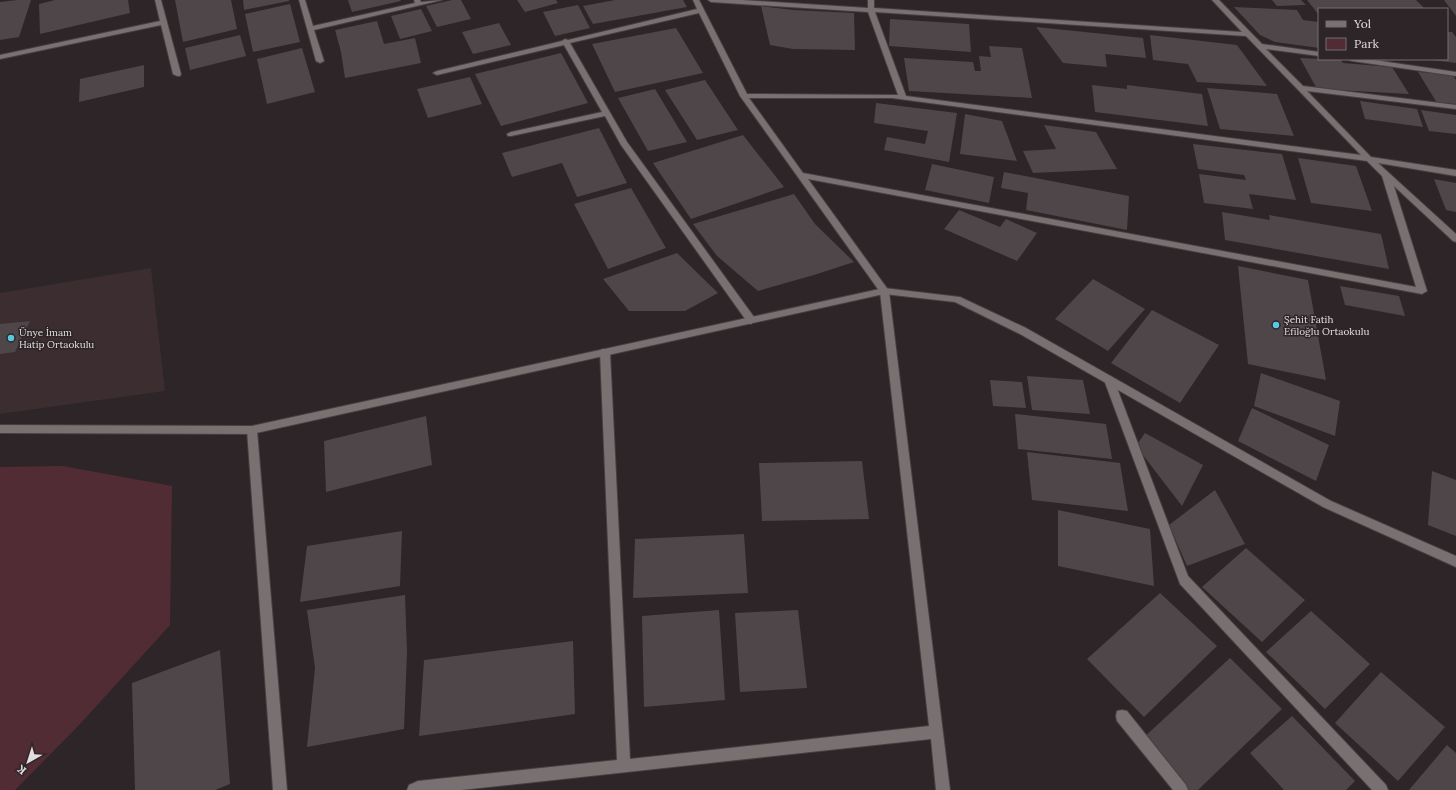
<svg xmlns="http://www.w3.org/2000/svg" width="1456" height="790" font-family="Lora,serif">
  <rect width="100%" height="100%" fill="#2d2527"/>
  <path fill="#3b2d30" d="M151 268 165 391 0 414V293Z"/>
  <path fill="#522c35" d="M63 466 172 486 170 625 81 723 15 790H0V467Z"/>
  <path fill="#4e4648" d="M17 0H31L19 37 0 40V2Z
    M55 0H128L130 13 40 34 39 4Z
    M175 0H231L237 29 183 42Z
    M243 0H289V1L244 10Z
    M348 0H400L401 1 352 12Z
    M452 0H461L471 19 437 27 426 6Z
    M517 0H556L558 3 525 12Z
    M615 0H683L687 7 593 24 583 6Z
    M1272 0H1301L1306 5 1277 6Z
    M1307 0H1416L1425 9H1319V15Z
    M1444 0H1456V16Z
    M290 4 300 42 253 52 245 14Z
    M578 5 590 28 555 36 543 12Z
    M761 6 793 10 854 13 855 50 793 49 770 45Z
    M1234 7 1297 10 1303 20 1319 22V48L1275 42 1260 35Z
    M421 9 432 31 400 39 391 16Z
    M890 19 969 24 971 52 889 46Z
    M377 21 384 44 415 38 421 63 345 78 341 52 335 30Z
    M499 23 511 45 473 54 462 32Z
    M1036 27 1143 38 1146 58 1105 54 1107 67 1063 63Z
    M676 28 703 73 615 92 592 44Z
    M1447 32H1452L1456 37V63L1432 60 1447 59Z
    M240 35 246 56 190 70 185 48Z
    M1150 35 1237 45 1267 86 1197 82 1188 64 1153 60Z
    M989 46 1022 48 1032 98 909 91 904 58 973 62 975 71H981L979 56 991 57Z
    M302 48 315 92 267 104 257 59Z
    M561 53 588 103 501 126 475 74Z
    M1300 58 1341 60 1343 63 1392 67 1409 94 1317 89Z
    M144 65V87L79 102 80 79Z
    M1418 72 1452 74 1456 80V104L1437 103Z
    M470 77 482 104 428 118 417 89Z
    M705 80 738 130 697 140 665 90Z
    M1092 85 1127 89V85L1202 94 1208 126 1095 112Z
    M1207 88 1277 94 1294 136 1220 129Z
    M655 89 687 142 648 151 618 98Z
    M1360 101 1417 109 1423 127 1365 119Z
    M876 103 957 113 949 162 884 150 887 137 925 144 928 131 874 123Z
    M1421 110 1456 115V134L1429 131Z
    M965 114 1002 121 1017 161 960 154Z
    M1044 125 1096 132 1117 169 1033 173 1023 151 1056 149Z
    M599 128 627 183 577 197 562 163 512 177 502 153Z
    M743 135 784 187 691 219 653 163Z
    M1193 144 1282 154 1296 200 1249 194 1253 209 1204 203 1199 174 1246 180 1244 175 1198 169Z
    M1298 158 1356 166 1372 211 1311 203Z
    M932 164 994 177 989 203 925 190Z
    M1004 172 1129 196 1127 230 1026 210 1028 193 1001 188Z
    M1434 179 1456 183V212L1446 210Z
    M631 188 666 248 608 269 574 204Z
    M794 194 815 224 854 262 814 275 758 291 717 256 693 224Z
    M959 210 1000 227 1006 219 1037 233 1017 261 944 229Z
    M1222 212 1270 220 1269 215 1381 234 1389 269 1225 240Z
    M677 253 718 293 685 311H629L603 279Z
    M1238 266 1308 280 1326 380 1248 364Z
    M1093 279 1145 309 1108 351 1055 319Z
    M1340 286 1399 296 1405 316 1345 305Z
    M1152 310 1219 345 1180 403 1111 363Z
    M30 321 15 352 0 354V324Z
    M1261 373 1340 401 1335 436 1254 406Z
    M1027 376 1083 380 1090 414 1032 410Z
    M990 380 1022 382 1026 408 993 406Z
    M1252 408 1329 445 1316 481 1238 441Z
    M1015 414 1106 424 1112 459 1018 449Z
    M426 416 432 465 326 492 324 441Z
    M1145 433 1203 465 1182 506 1136 446Z
    M1027 452 1120 463 1128 511 1032 500Z
    M862 461 869 519 762 521 759 463Z
    M1432 471 1456 480V536L1428 525Z
    M1215 490 1245 544 1187 566 1169 525Z
    M1058 510 1150 529 1154 586 1058 566Z
    M402 531 400 586 300 602 307 546Z
    M744 534 748 593 633 598 635 539Z
    M1246 548 1305 600 1262 642 1202 587Z
    M1160 593 1217 646 1144 717 1087 659Z
    M405 595 407 652 404 729 307 747 315 668 307 610Z
    M719 610 725 700 644 707 642 616Z
    M798 610 807 688 740 692 735 613Z
    M1311 611 1370 664 1325 709 1266 652Z
    M573 641 575 714 419 736 424 660Z
    M220 650 230 784 215 790H135L132 683Z
    M1230 658 1282 709 1198 790H1189L1142 739Z
    M1381 672 1445 727 1398 781 1335 723Z
    M1292 716 1355 781 1346 790H1284L1250 753Z
    M1447 745 1456 753V790H1409Z"/>
  <g fill="none" stroke-linecap="round" stroke-linejoin="round">
    <g stroke="#464041" stroke-width="2">
      <path id="minor" d="M155 0H161L181 74 180 76H177L173 74 161 25 0 59V55L160 21Z
        M299 0H305L313 26 415 3 414 0H420L421 2 442 0 314 30 324 61 320 63 316 61Z
        M693 0H699L747 94 898 95 868 12 711 2 708 0H742L868 8V0H874V8L1242 32 1212 0H1219L1262 44 1319 52V56L1266 49 1303 86 1456 105V109L1307 91 1371 157 1456 170V176L1378 163 1456 234V242L1453 241 1394 186 1427 291 1422 294 808 179 889 291 950 790H936L931 739 461 790H407L409 785 418 781 617 760 600 352 602 349H608L610 352 630 759 929 726 880 292 740 96 699 13 570 43 627 142 754 317 756 320 751 324 748 323 621 145 605 116 511 136H508L507 134 511 132 602 112 564 45 437 75 433 73 437 71 562 41 565 39 568 40 697 9ZM875 12 1246 36 1361 155 906 96ZM749 98H892L1367 161 1382 176 1416 287 803 173Z
        M1348 59H1367L1456 72V76L1352 61Z
        M1109 376 1112 377 1114 380 1188 576 1386 785 1388 790H1372L1180 584 1104 380 1106 377Z
        M252 426 256 427 257 430 287 790H273L247 430 248 427Z
        M1122 710 1127 711 1186 785 1188 790H1173L1117 721 1116 716 1117 711Z"/>
    </g>
    <g stroke="#464041" stroke-width="2">
      <path id="tertiary" d="M884 288 960 297 1026 328 1331 501 1456 556V567L1323 507 1020 334 955 302 884 294 252 434 0 433V425L252 426Z"/>
    </g>
    <use href="#minor" fill="#797072" fill-rule="evenodd"/>
    <use href="#tertiary" fill="#797072" fill-rule="evenodd"/>
  </g>
  <g fill="#57c9e3" stroke="#2d2527" stroke-width="1.5">
    <circle cx="1276" cy="325" r="4"/>
    <circle cx="11" cy="338" r="4"/>
  </g>
  <g text-anchor="middle" dominant-baseline="central" stroke-width="3" stroke-linejoin="round" paint-order="stroke">
    <g font-size="10" fill="#e2ddde" stroke="#2d2527" text-anchor="start">
      <text x="1284" y="319">Şehit Fatih<tspan x="1284" dy="12">Efiloğlu Ortaokulu</tspan></text>
      <text x="19" y="332">Ünye İmam<tspan x="19" dy="12">Hatip Ortaokulu</tspan></text>
    </g>
  </g>
  <rect x="1318" y="8" width="130" height="52" fill="#2d2527" stroke="#756f70"/>
  <rect x="1326" y="21" width="20" height="6" fill="#797072" stroke="#756f70"/>
  <text x="1354" y="28" font-size="12" fill="#e2ddde">Yol</text>
  <rect x="1326" y="38" width="20" height="12" fill="#522c35" stroke="#756f70"/>
  <text x="1354" y="48" font-size="12" fill="#e2ddde">Park</text>
  <g transform="translate(28 762) rotate(219)" stroke="#2d2527" stroke-width="3" paint-order="stroke">
  <path d="M0-3L7 15L0 10L-7 15Z" fill="#e2ddde"/>
  <text y="-6" font-size="11" font-weight="bold" text-anchor="middle" fill="#e2ddde">K</text>
  </g>
</svg>
